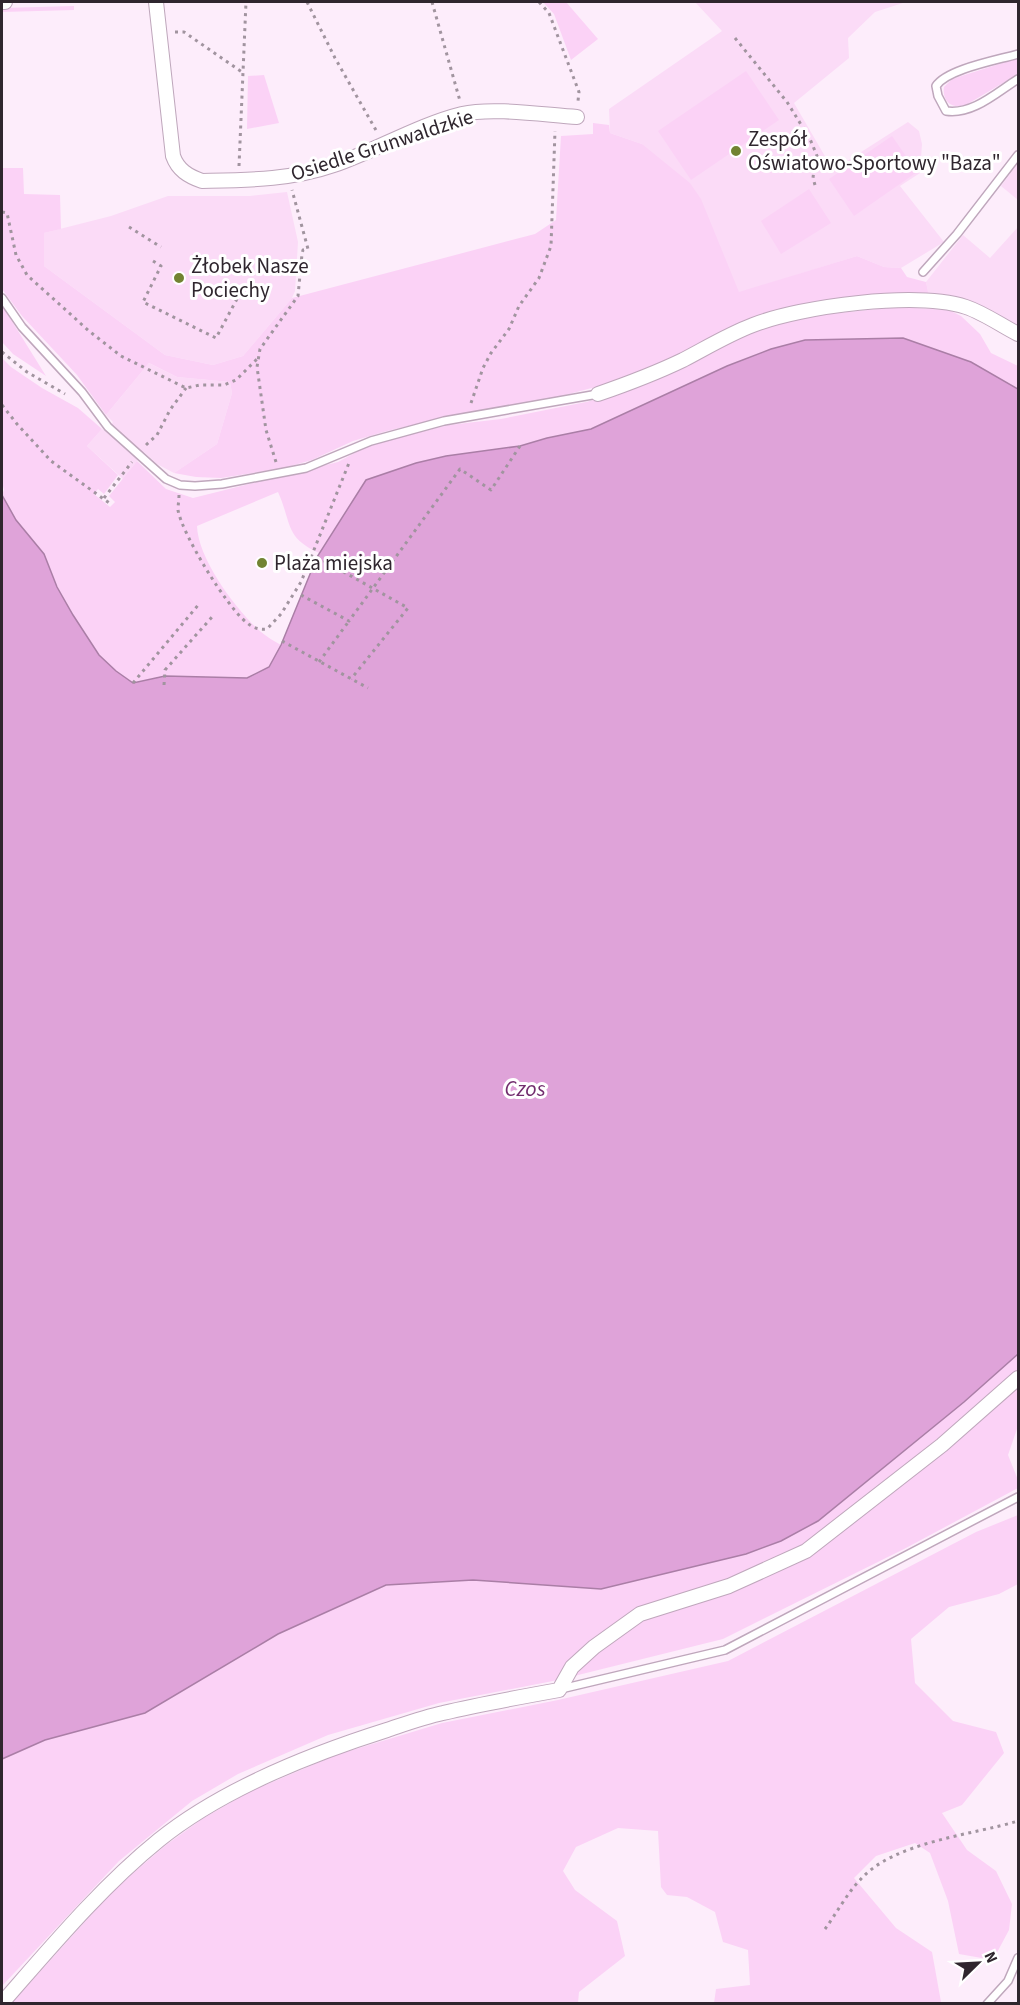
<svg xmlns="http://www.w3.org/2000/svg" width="1020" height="2005" font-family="'Source Sans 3',sans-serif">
  <rect width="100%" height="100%" fill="#fdedfb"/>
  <path fill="#fbdbf7" d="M695 2H906L875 12 848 38 849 58 794 103 833 170 908 122 919 131 922 144 920 173 900 186 944 242 901 268 884 267 857 256 739 293 642 144 610 133 609 109 722 31Z
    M1018 163V200L1001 186Z
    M287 192 298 242 295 291 292 298 243 356 213 365 165 355 44 266V233L111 216 168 196H250Z
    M1018 227V327L929 296 926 282 963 235 990 258Z
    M149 363 177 377 230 382 232 393 217 444 174 473 157 464 144 452 123 479 87 446 102 429 105 431 113 422 106 415Z"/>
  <path fill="#fbd2f6" d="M543 2H566L598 39 571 60 554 14Z
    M74 6V10L2 12V8Z
    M1018 58V74L966 105C952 109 942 102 944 87L952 79Z
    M746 71 779 120 691 180 658 131Z
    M264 75 279 123 247 129 248 76Z
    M593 123 609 125 610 133 642 144 690 183 701 199 739 292 857 256 884 267 901 268 907 277 926 282 929 296 825 301 622 380 535 403 442 418 387 431 353 441 312 460 284 468 221 478 196 477 174 473 217 444 232 393 230 382 177 377 149 363 106 415 77 375 22 316 2 289V168H23L24 194 60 195 61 229 44 233V266L165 355 213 365 243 356 292 298 535 234 556 220 561 136 593 134Z
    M892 136 917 172 854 216 829 179Z
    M809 189 831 223 781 254 761 221Z
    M2 306 5 310 46 376 13 354 2 342Z
    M897 307 949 310 961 316 980 334 991 353 1018 366V389L971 362 903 338 727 366 591 429 547 438 520 446 446 456 416 463 366 480 319 553C284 537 292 523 278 492L197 526C198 559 236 610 261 632 267 637 274 641 281 645L269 667 247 678H155L133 683 116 671 99 655 73 615 57 587 44 554 16 520 2 495 4 490 2 482V358L11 367 42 388 78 408 102 429 87 446 118 475 104 494 98 489 94 494 110 507 115 502 109 496 137 461 166 489 193 498 338 462 362 449 388 440 449 425 501 419 586 402 633 389 652 382 731 341 765 327 809 316Z
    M1018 1354V1426L1008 1455 1018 1480V1488L904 1549 723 1639 558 1680 439 1703 328 1735 238 1774 192 1801 119 1861 2 1986V1759L45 1740 145 1713 278 1634 386 1585 473 1580 601 1589 746 1554 781 1541 818 1521 964 1402Z
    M1018 1515V1584L999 1594 949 1607 911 1639 915 1683 953 1721 996 1732 1004 1753 962 1805 942 1813 967 1850 996 1871 1012 1904 1009 1930 993 1960 959 1954 948 1901 930 1853 915 1843 876 1856 854 1878 896 1928 932 1952 941 2002 939 2003H714L716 1989 750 1985 748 1950 723 1942 715 1912 687 1897 667 1895 661 1887 658 1831 618 1828 576 1847 563 1871 575 1890 617 1921 625 1956 579 1992 578 2003H12L107 1897 132 1874 166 1845 202 1819 249 1792 336 1755 442 1723 558 1700 728 1661 976 1532Z"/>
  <path fill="#dfa3d9" stroke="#aa7ea6" stroke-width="1.5" d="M903 338 971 362 1018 389V1354L964 1402 818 1521 781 1541 746 1554 601 1589 473 1580 386 1585 278 1634 145 1713 45 1740 2 1759V495L16 520 44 554 57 587 73 615 99 655 116 671 133 683 165 676 247 678 269 667 281 645 317 557 366 480 416 463 446 456 520 446 547 438 591 429 727 366 771 349 805 340Z"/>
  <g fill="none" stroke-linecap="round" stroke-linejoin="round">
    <g stroke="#bfa7bc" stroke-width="10">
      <path id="service" d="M1018 54C998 60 947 69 936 86L938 96 946 111C973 115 997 92 1018 79
        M923 272 957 234 1018 155
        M2 298 22 327 82 392 108 427 166 479 180 485 195 486 222 484 306 468 371 441 444 421 598 394
        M561 1689 725 1650 1018 1497
        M987 2004 1008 1981 1018 1958"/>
    </g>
    <g stroke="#bfa7bc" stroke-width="16">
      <path id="minor" d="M2 2H5
        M156 2 173 156C178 170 188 176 202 181 247 180 291 180 334 165 377 150 418 125 462 114 493 107 545 115 577 117
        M598 394C627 384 656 373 683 360 706 348 729 334 753 325 802 306 916 291 966 307 984 313 1002 326 1018 334
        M2 2003C51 1947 101 1887 159 1840 221 1790 311 1754 387 1730 405 1724 424 1717 443 1713 481 1704 520 1697 559 1690L572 1667 594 1647 640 1614 729 1586 806 1551 942 1445 1018 1378"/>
    </g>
    <path stroke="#a1949f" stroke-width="3" stroke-dasharray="3 4.5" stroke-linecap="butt" d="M307 2 335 58 377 132
      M432 2 460 101
      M539 2 549 13 579 92 578 101
      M175 32H184L242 72
      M735 38 787 102 810 139 820 163
      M239 166 246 2
      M815 185 813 178 814 169 831 158
      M2 212 7 213 16 255 27 275 89 331 121 356 186 388 200 385H224L236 380 259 357
      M129 227 161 247
      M153 261 161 266 143 302 216 338 238 297
      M2 352 27 372 65 394
      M471 403 483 368 491 353 509 329 519 306 539 278 551 246 555 131
      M2 405 17 424 51 461 112 505
      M146 445 157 435 170 410 186 388
      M276 462 266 430 257 367 260 349 298 296 302 254 303 250 308 249 292 190
      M179 495C179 500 178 505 178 510 182 534 227 607 246 622 253 628 259 630 267 629L281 614 301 582 349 463
      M104 498 132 462
      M317 557 408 608 351 679
      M301 595 349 621 460 469 491 490 520 446
      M282 641 368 688
      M319 662 349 621
      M133 683 199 604
      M164 685 165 670 212 617
      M825 1929C836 1914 848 1892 860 1880 893 1842 972 1835 1018 1821"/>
    <use href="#service" stroke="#fff" stroke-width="7"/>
    <use href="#minor" stroke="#fff" stroke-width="14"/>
  </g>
  <g fill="#728332" stroke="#fff" stroke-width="2">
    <circle cx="736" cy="151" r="6"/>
    <circle cx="179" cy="278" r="6"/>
    <circle cx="262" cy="563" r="6"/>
  </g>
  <g text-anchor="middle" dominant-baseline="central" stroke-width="6" stroke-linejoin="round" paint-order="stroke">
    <g font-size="21" fill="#2f262e" stroke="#fff" text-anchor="start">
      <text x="748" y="139">Zespół<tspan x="748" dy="24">Oświatowo-Sportowy "Baza"</tspan></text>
      <text x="191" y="266">Żłobek Nasze<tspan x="191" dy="24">Pociechy</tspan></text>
      <text x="274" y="563">Plaża miejska</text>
    </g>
    <g font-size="21" fill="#2f262e" stroke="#fff">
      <text transform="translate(382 145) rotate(-18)">Osiedle Grunwaldzkie</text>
    </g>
    <g font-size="22" font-style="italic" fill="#722d6e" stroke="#fff">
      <text x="525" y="1089">Czos</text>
    </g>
  </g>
  <rect width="1020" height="2005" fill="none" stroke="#2f262e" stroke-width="6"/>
  <g transform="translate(978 1963) rotate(66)" stroke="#ffffff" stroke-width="4.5" paint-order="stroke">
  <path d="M0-4.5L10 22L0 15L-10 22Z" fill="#2f262e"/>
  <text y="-9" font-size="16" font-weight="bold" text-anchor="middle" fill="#2f262e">N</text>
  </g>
</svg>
